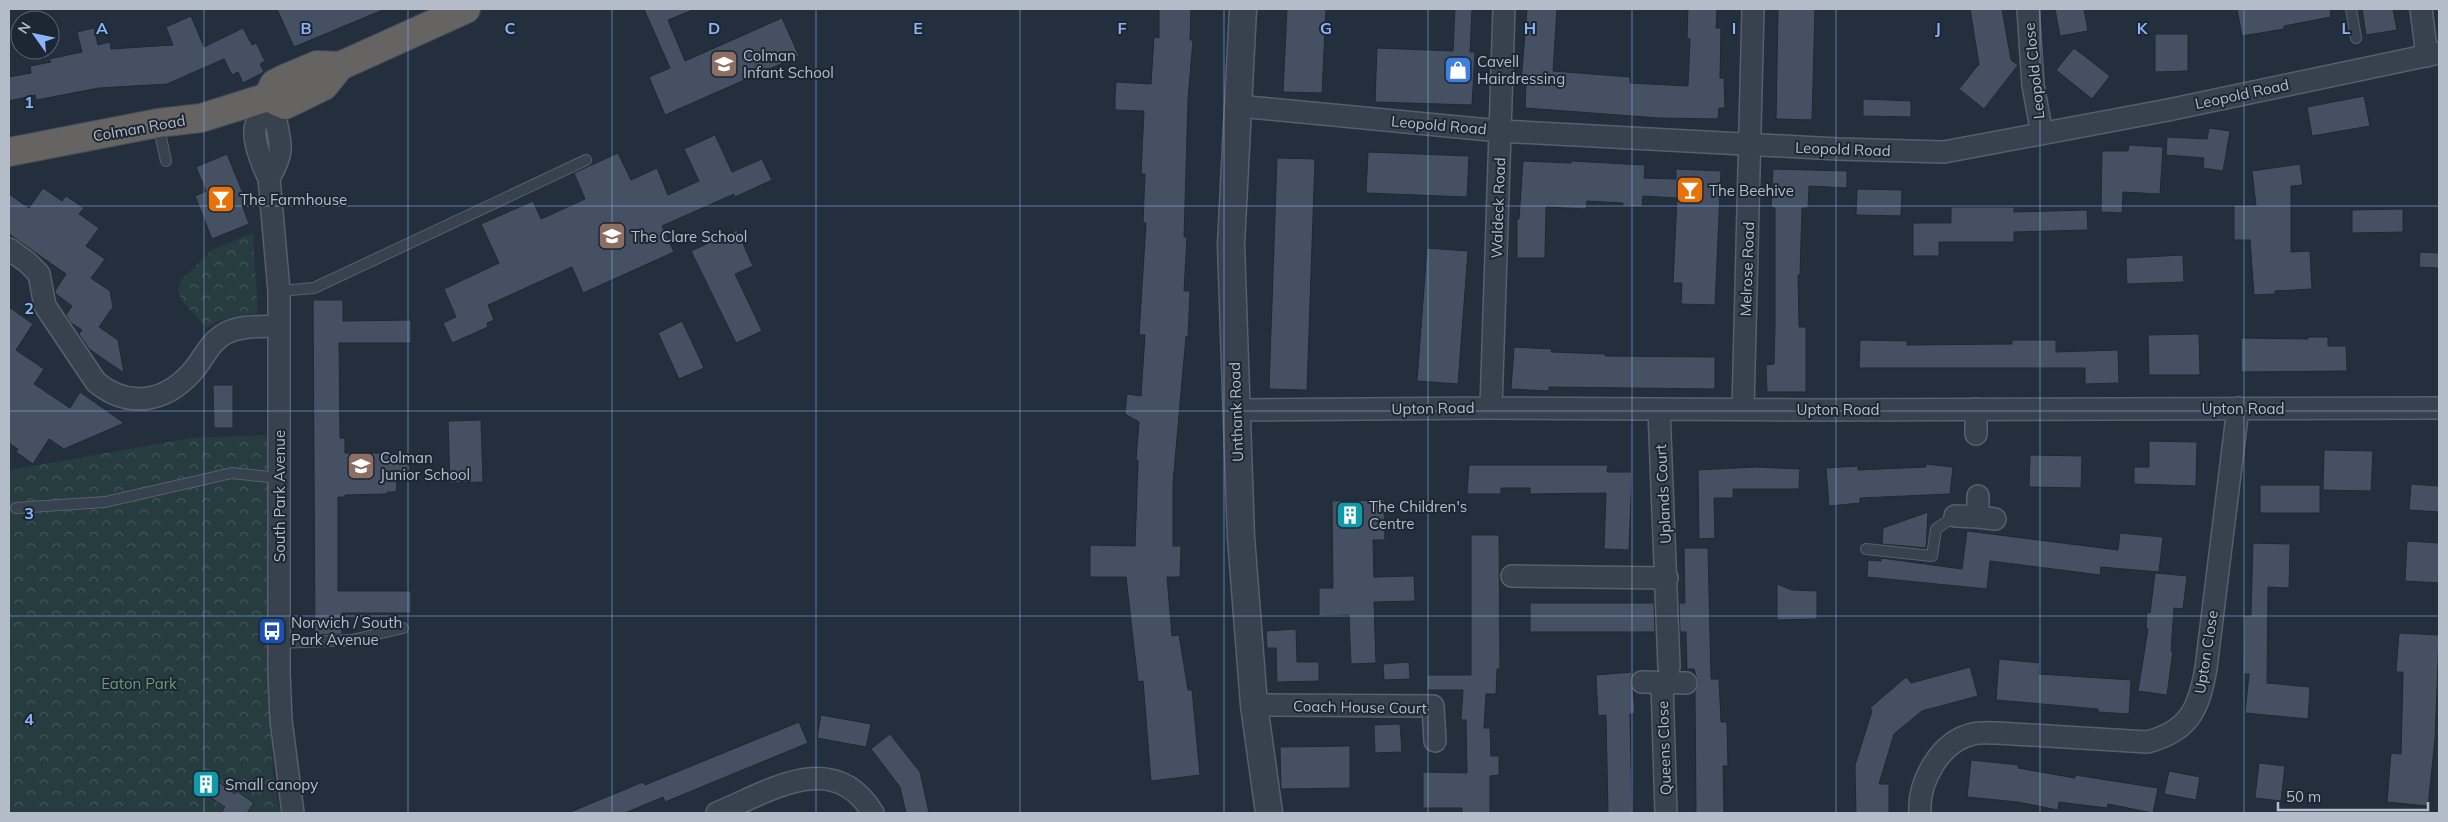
<svg xmlns="http://www.w3.org/2000/svg" width="2448" height="822" font-family="Mulish,sans-serif">
  <defs>
    <pattern id="park-crowns" width="20" height="18" patternUnits="userSpaceOnUse" patternTransform="scale(1.25)"><rect width="20" height="18" fill="#263c3f"/><path d="M2 6a3 3 0 1 1 6 0M12 15a3 3 0 1 1 6 0" fill="none" stroke="#435659"/></pattern>
  </defs>
  <rect width="100%" height="100%" fill="#242f3e"/>
  <path fill="url(#park-crowns)" d="M253 233 258 313 219 320 207 328 182 301 178 290 181 280 213 249Z
    M268 435V675L273 774 280 813H9V470L192 438Z"/>
  <path fill="#455162" stroke="#1f2835" d="M277 9H385L294 47Z
    M644 9H695L668 20 685 61 782 18 799 56 665 115 649 77 670 68Z
    M1159 9H1191L1190 40H1193L1188 99 1184 237H1187L1184 291H1190L1188 337 1186 336 1173 483V546H1181L1180 577H1167L1172 636 1179 635 1188 690H1192L1200 775 1151 781 1143 681 1138 682 1126 577H1090V545L1135 546 1138 461 1136 460 1139 422 1125 414 1127 394 1141 396 1145 335H1139L1146 223H1143L1145 174H1141L1144 111 1115 110V95L1116 82 1151 84 1154 37 1159 38Z
    M1287 9H1326L1322 93 1283 92Z
    M1455 9H1472L1470 52H1475L1472 105 1375 102 1377 48 1453 51Z
    M1527 9H1557L1553 71 1630 77V83L1688 86 1690 39H1687L1688 9H1717L1716 28H1721L1720 78H1724L1725 108H1719L1718 119 1659 118 1525 108 1526 83H1521Z
    M1778 9H1815L1812 120 1776 119Z
    M1970 9H2002L2011 60 2018 65 1984 109 1959 89 1979 64Z
    M2055 9H2084L2088 31 2060 36Z
    M2237 9H2330L2331 17 2284 26V29L2242 36Z
    M2362 9H2393L2397 30 2366 35Z
    M191 16 204 47 243 28 252 45 256 43 265 61 260 64 264 72 243 83 238 72 232 75 224 59 167 84 99 88 36 100 35 95 9 101V77L31 73 30 66 51 62 49 59 82 52 77 32 94 28 98 45 110 42 111 49 173 45 166 27Z
    M2155 34H2188V71L2155 72Z
    M2074 48 2110 76 2092 99 2056 70Z
    M2364 96 2370 126 2312 136 2307 107Z
    M1863 99 1911 101V117L1863 116Z
    M2209 128 2230 131 2223 171 2203 168 2204 158 2166 155 2167 137 2207 139Z
    M715 135 732 172 762 159 772 180 735 197 734 194 662 226 674 252 583 293 572 267 488 305 494 320 487 323 488 327 452 343 443 323 456 317 444 289 499 263 481 224 533 201 541 219 585 199 574 173 618 153 631 180 657 168 668 195 699 181 684 149Z
    M2129 145 2163 147 2160 194 2123 192 2122 213 2101 212 2102 151H2128Z
    M1368 152 1469 156 1467 197 1366 193Z
    M227 154 247 203 242 205 249 224 212 239 195 196 206 191 196 167Z
    M1277 158 1315 159 1307 390 1269 389Z
    M1523 161 1571 163V161L1645 165 1644 178 1676 179V169L1721 171 1715 305 1681 304 1682 283H1673L1677 198 1643 196 1642 207 1623 206V203L1587 201 1586 209 1546 207 1545 258H1517V219H1519Z
    M2300 164 2303 185 2291 186V252L2310 251 2312 289 2275 291V294L2254 295 2250 240H2234V205H2256L2252 171Z
    M1773 169 1847 171V188L1809 186 1808 208H1802L1800 275H1798L1799 327H1806V392H1767L1766 365 1774 364 1775 327V208L1771 207Z
    M43 188 62 201 66 196 84 208 79 214 99 228 86 246 105 259 91 278 110 291 113 307 99 327 118 340 124 373 89 349 79 334 82 330 71 323 66 315 72 306 56 294 55 291 66 274 9 234V194L29 208Z
    M1857 189 1902 190 1901 216 1856 215Z
    M1951 207H2014V212L2087 210 2088 230 2014 232V242H1939V256H1913V223H1951Z
    M2403 209V232L2352 233V210Z
    M737 230 753 266 735 274 762 331 736 343 691 251Z
    M1427 248 1468 251 1458 384 1417 381Z
    M2420 252 2439 253V268L2419 267Z
    M2183 255 2184 282 2127 284 2126 258Z
    M313 300H343V321L411 320V343H339L340 438H345V453H408L407 480H397L396 492H387V494L345 495V497H338V591H411V613H342V634L315 635Z
    M9 307 33 324 16 350 44 369 34 384 70 408 80 392 124 423 64 449 49 439 33 464 16 452 18 449 9 443Z
    M682 321 704 368 679 379 658 333Z
    M2199 334 2200 375H2149L2148 335Z
    M2308 337H2328V346H2346L2347 371 2241 372V338L2308 339Z
    M1860 340 1907 341V345L2012 344V340H2056V352L2118 350 2119 383 2085 384V368H1859Z
    M1514 347 1552 349 1551 352 1605 354V356L1715 357V389L1549 387V391L1511 389Z
    M213 385H233V428H214Z
    M481 420 483 482 450 483 448 421Z
    M2149 441 2197 442 2196 486 2134 484V467H2149Z
    M2324 450 2373 451 2371 491 2323 490Z
    M2030 455 2082 456 2081 488 2029 487Z
    M1926 464 1953 467 1950 494 1860 498V503L1829 506 1826 468 1858 466V470L1926 467Z
    M1469 465H1608L1607 472H1632L1629 550 1604 549 1606 493 1530 494V488H1501V494H1467Z
    M1756 467 1800 469 1799 489H1733V498H1714L1715 538 1699 539 1698 470Z
    M2411 484 2439 486V512L2409 510Z
    M2260 485H2320V513H2260Z
    M1384 500 1385 540H1373L1374 577 1414 576 1415 601 1374 602 1376 663 1351 664 1349 615 1319 616V588H1333L1332 501Z
    M1928 512 1926 548 1882 544 1883 528Z
    M1967 531 2118 550 2120 533 2163 537 2159 572 2101 567 2100 575 1990 561 1987 589 1867 577 1868 560 1881 561V558L1962 569Z
    M1471 535H1499L1500 669H1497L1496 694H1486L1484 728H1490L1491 756H1499V775L1490 776V813H1462V808H1423V772L1467 773 1466 720H1461L1463 690H1427V675H1471Z
    M2407 541 2439 543V583L2405 581Z
    M2253 543 2290 544 2289 588 2268 587 2267 683 2310 687 2308 719 2245 713 2249 674H2243L2244 615H2251Z
    M1684 548H1708L1711 679H1719L1721 722H1727L1728 766H1723L1724 813H1696L1695 692 1698 683 1694 669H1687L1686 632H1680L1679 603H1685Z
    M2155 573 2187 576 2183 609 2174 608 2171 651H2173L2167 695 2138 691 2148 629H2146L2147 612 2150 613Z
    M1777 584 1792 590 1817 591V619L1777 620Z
    M1530 603H1654L1655 632H1530Z
    M1296 629 1297 662H1319V681L1277 682 1276 648H1267L1266 631Z
    M2399 633 2439 635 2435 739 2428 806 2387 802 2391 753 2401 754 2403 672H2396Z
    M1999 659 2040 663 2039 674 2131 680 2129 714 2098 712V709L1996 700Z
    M1409 662 1410 679 1384 680 1383 664Z
    M1970 667 1978 696 1922 711 1894 734 1879 784H1889V813H1856L1855 765 1872 711 1870 708 1906 677 1911 683Z
    M1632 672 1630 682 1633 690 1635 713 1630 714 1632 813H1608L1606 715 1598 716 1596 675Z
    M821 715 871 724 866 747 817 738Z
    M799 722 808 743 665 802 663 797 625 813H568L643 782 645 785Z
    M1400 724 1402 752 1375 753 1374 725Z
    M890 734 920 772 929 813H906L900 787 871 749Z
    M1350 746V788L1281 789 1280 747Z
    M1971 760 2019 765 2018 768 2075 778V775L2158 788 2153 813 2108 804 2107 808 2059 802 2058 810 2018 802 1967 797Z
    M2259 763 2285 766 2281 801 2255 798Z
    M2169 771 2200 777 2196 800 2164 794Z
    M210 775 235 794 237 791 254 803 247 813H221L225 807 199 790Z"/>
  <g fill="none" stroke-linecap="round" stroke-linejoin="round">
    <g stroke="#565f6c" stroke-width="12">
      <path id="service" d="M2351 9 2356 38
        M158 124 166 161
        M279 291 314 288 586 160
        M16 508 105 502 232 473 278 478
        M1866 549 1932 556 1936 529 1955 516
        M280 643 352 640 403 628"/>
    </g>
    <g stroke="#565f6c" stroke-width="24">
      <path id="minor" d="M2028 9 2033 85 2042 134
        M2421 9 2427 56
        M259 103 263 115 276 121C282 148 283 154 269 178
        M1238 106 1500 131 1838 149 1944 152 2168 110 2439 53
        M263 115C261 118 257 122 256 125 251 137 263 167 269 178L279 291V673L281 720 293 813
        M9 249 27 262 39 274 45 306 96 382C127 408 164 403 191 373 204 359 209 342 226 333 242 325 262 327 279 326
        M1491 408 1504 9
        M1659 409 1669 667
        M1743 409 1753 9
        M1976 409V434
        M1236 410 1491 408 1816 410 2439 408
        M1978 496V517L1995 519
        M1955 516 1978 517
        M1512 576 1667 578
        M1642 682 1686 683
        M1662 683 1666 813
        M1254 705 1433 706 1435 741
        M717 813C770 791 833 748 873 813
        M1920 813C1918 782 1940 741 1973 734 1981 732 1990 733 1997 733L2147 742C2190 731 2199 708 2206 668L2238 408"/>
    </g>
    <g stroke="#565f6c" stroke-width="29">
      <path id="tertiary" d="M1243 9 1231 245 1241 537 1254 705 1269 813"/>
    </g>
    <g stroke="#434c59" stroke-width="30">
      <path id="trunk" d="M268 97 274 84 286 78 317 65 340 66
        M9 152 158 123 201 118 268 97 285 105 324 86 340 66 466 9"/>
    </g>
    <use href="#service" stroke="#38414e" stroke-width="10"/>
    <use href="#minor" stroke="#38414e" stroke-width="21"/>
    <use href="#tertiary" stroke="#38414e" stroke-width="26"/>
    <use href="#trunk" stroke="#656462" stroke-width="28"/>
  </g>
  <path fill="none" stroke="#8ab4f8" stroke-width="1" stroke-opacity="0.55" d="M204 9V813M408 9V813M612 9V813M816 9V813M1020 9V813M1224 9V813M1428 9V813M1632 9V813M1836 9V813M2040 9V813M2244 9V813M9 206H2439M9 411H2439M9 616H2439"/>
  <defs>
    <g id="school-square" transform="scale(1.4375)"><rect x="-9" y="-9" width="18" height="18" rx="4" fill="#8d6e63" stroke="#1d2633"/><path d="M0-5L7-2L0 1L-7-2ZM-4 1L0 2.5L4 1V4Q0 6-4 4Z" fill="#fff"/></g>
    <g id="shop-square" transform="scale(1.4375)"><rect x="-9" y="-9" width="18" height="18" rx="4" fill="#3f7fe0" stroke="#1d2633"/><path d="M-5-2.5h2.3a2.7 3.5 0 0 1 5.4 0H5L5.5 6h-11ZM-1.5-2.5h3a1.5 2.3 0 0 0-3 0Z" fill="#fff"/></g>
    <g id="bar-square" transform="scale(1.4375)"><rect x="-9" y="-9" width="18" height="18" rx="4" fill="#e8710a" stroke="#1d2633"/><path d="M-6-5H6L.8 .8V4.5H3.5V6h-7V4.5H-.8V.8Z" fill="#fff"/></g>
    <g id="building-square" transform="scale(1.4375)"><rect x="-9" y="-9" width="18" height="18" rx="4" fill="#0f9aa8" stroke="#1d2633"/><path d="M-4-6H4V6H1V3H-1V6H-4ZM-2.5-4.3h1.7v1.8h-1.7ZM.8-4.3h1.7v1.8H.8ZM-2.5-1h1.7V.8h-1.7ZM.8-1h1.7V.8H.8Z" fill="#fff"/></g>
    <g id="bus-square" transform="scale(1.4375)"><rect x="-9" y="-9" width="18" height="18" rx="4" fill="#1a4fb4" stroke="#1d2633"/><path d="M-5-6H5V4H4V6H2V4H-2V6H-4V4H-5ZM-3.5-4V0h7V-4ZM-3.5 1.2v1.5H-2V1.2ZM2 1.2v1.5H3.5V1.2Z" fill="#fff"/></g>
  </defs>
  <g fill-rule="evenodd">
    <use href="#school-square" x="724" y="64"/>
    <use href="#shop-square" x="1458" y="70"/>
    <use href="#bar-square" x="1690" y="190"/>
    <use href="#bar-square" x="221" y="199"/>
    <use href="#school-square" x="612" y="236"/>
    <use href="#school-square" x="361" y="466"/>
    <use href="#building-square" x="1350" y="515"/>
    <use href="#bus-square" x="272" y="631"/>
    <use href="#building-square" x="206" y="784"/>
  </g>
  <g text-anchor="middle" dominant-baseline="central" stroke-width="4" stroke-linejoin="round" paint-order="stroke">
    <g font-size="15" fill="#b4bcc9" stroke="#1d2633" text-anchor="start">
      <text x="743" y="55">Colman<tspan x="743" dy="17">Infant School</tspan></text>
      <text x="1477" y="61">Cavell<tspan x="1477" dy="17">Hairdressing</tspan></text>
      <text x="1709" y="190">The Beehive</text>
      <text x="240" y="199">The Farmhouse</text>
      <text x="631" y="236">The Clare School</text>
      <text x="380" y="457">Colman<tspan x="380" dy="17">Junior School</tspan></text>
      <text x="1369" y="506">The Children's<tspan x="1369" dy="17">Centre</tspan></text>
      <text x="291" y="622">Norwich / South<tspan x="291" dy="17">Park Avenue</tspan></text>
      <text x="225" y="784">Small canopy</text>
    </g>
    <g font-size="15" fill="#b4bcc9" stroke="#1d2633">
      <text transform="translate(2034 71) rotate(-96)">Leopold Close</text>
      <text transform="translate(2242 94) rotate(-12)">Leopold Road</text>
      <text transform="translate(1439 125) rotate(5)">Leopold Road</text>
      <text transform="translate(139 128) rotate(-10)">Colman Road</text>
      <text transform="translate(1843 149) rotate(2)">Leopold Road</text>
      <text transform="translate(1498 208) rotate(-88)">Waldeck Road</text>
      <text transform="translate(1747 269) rotate(-88)">Melrose Road</text>
      <text transform="translate(1433 408) rotate(-1)">Upton Road</text>
      <text x="2243" y="408">Upton Road</text>
      <text x="1838" y="409">Upton Road</text>
      <text transform="translate(1236 412) rotate(-92)">Unthank Road</text>
      <text transform="translate(1663 494) rotate(-93)">Uplands Court</text>
      <text transform="translate(279 496) rotate(-90)">South Park Avenue</text>
      <text transform="translate(2206 652) rotate(-81)">Upton Close</text>
      <text transform="translate(1360 707) rotate(1)">Coach House Court</text>
      <text transform="translate(1664 748) rotate(-92)">Queens Close</text>
    </g>
    <g font-size="15" fill="#6b9a76" stroke="#1d2633">
      <text x="139" y="683">Eaton Park</text>
    </g>
  </g>
  <g font-size="16" text-anchor="middle" font-weight="bold" fill="#8ab4f8" stroke="#1d2633" stroke-width="4" stroke-linejoin="round" paint-order="stroke">
    <text x="102" y="34">A</text>
    <text x="306" y="34">B</text>
    <text x="510" y="34">C</text>
    <text x="714" y="34">D</text>
    <text x="918" y="34">E</text>
    <text x="1122" y="34">F</text>
    <text x="1326" y="34">G</text>
    <text x="1530" y="34">H</text>
    <text x="1734" y="34">I</text>
    <text x="1938" y="34">J</text>
    <text x="2142" y="34">K</text>
    <text x="2346" y="34">L</text>
    <text x="29" y="108">1</text>
    <text x="29" y="314">2</text>
    <text x="29" y="519">3</text>
    <text x="29" y="725">4</text>
  </g>
  <rect width="2448" height="822" fill="none" stroke="#b4bcc9" stroke-width="20"/>
  <g transform="translate(35 35) rotate(303)"><circle r="24" fill="#1d2633" stroke="#59626f"/>
  <path d="M0-4L9 19L0 12L-9 19Z" fill="#8ab4f8"/>
  <text y="-8" font-size="14" font-weight="bold" text-anchor="middle" fill="#b4bcc9">N</text>
  </g>
  <path d="M2278 802v8h150v-8" fill="none" stroke="#b4bcc9" stroke-width="2.5"/>
  <text x="2286" y="802" font-size="15" fill="#b4bcc9" stroke="#1d2633" stroke-width="4" paint-order="stroke">50 m</text>
</svg>
